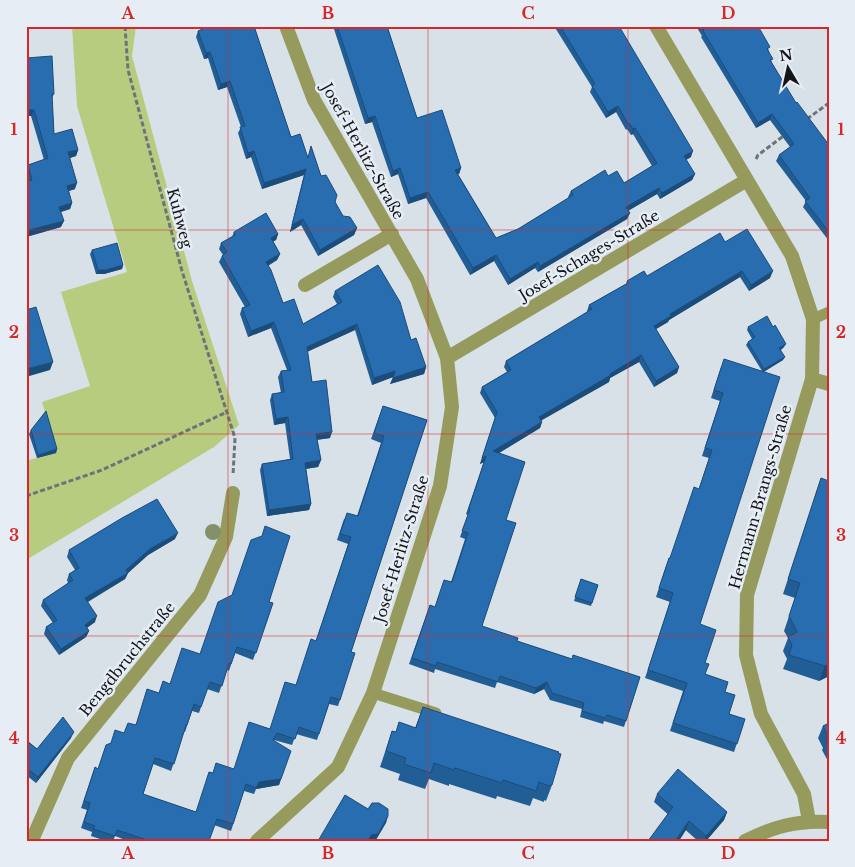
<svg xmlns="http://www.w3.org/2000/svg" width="855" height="867" font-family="'Libre Baskerville',serif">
  <rect width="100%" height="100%" fill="#d8e0e8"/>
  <path fill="#b7cc7f" d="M72 26H136L132 56 192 281 239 425 214 447 26 560V461L57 452 42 402 90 386 61 292 127 272 77 106Z"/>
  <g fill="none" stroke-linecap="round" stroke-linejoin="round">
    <path stroke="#6f7379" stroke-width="3" stroke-dasharray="5 2.5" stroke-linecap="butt" d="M125 26 128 70 182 271 235 438 233 475
      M807 119 829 103
      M756 159 758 155 786 134
      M26 496 102 470 227 412"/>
    <path stroke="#969a5d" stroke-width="11" d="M813 319 829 312
      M373 693 436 713"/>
    <path stroke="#969a5d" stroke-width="14" d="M656 26 792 256 813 319 812 379 747 595 746 655 761 714 804 794 809 821
      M305 285 392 234
      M447 358 747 180
      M812 379 829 384
      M32 840 68 758 200 595 226 537 233 493
      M257 841 338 767 373 693 440 486 452 407 447 358 417 279 314 100 286 26
      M745 841C773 827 797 820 829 822"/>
  </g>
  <circle fill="#84906c" cx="213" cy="532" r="8"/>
  <path fill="#225e96" d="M200 26H254L291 137 308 157 311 146 321 176 343 216 357 228 354 235 318 256 301 225 290 232 304 175 262 189 251 157 246 159 238 133 241 127 227 87 218 90 208 58 204 59 196 37 198 31 201 30Z
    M333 26H387L417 118 461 168 459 174H458L496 238 518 229 569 198 568 197 571 191 608 176 624 183 652 166 633 134 631 135 627 129 626 130 616 112 606 118 590 92 592 87 554 26H619L691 157 686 160 695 174 692 180 660 199 657 194 628 211 630 213 627 219 538 272 535 268 508 285 494 261 470 275 426 198 408 204 398 174 391 177 372 122 365 124Z
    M696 26H758L769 51 772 63 796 103 829 145V241L803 207 806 201 776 161 779 155 790 147 770 120 756 128 701 37 702 36Z
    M26 58 54 94 52 98 54 134 78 150 76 156 70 158 75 189 69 191 72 203 70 209 61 212V227L26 237V182L28 181 26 174V169L28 165 44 160 31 116H26Z
    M234 232 278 234 276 240 273 241 280 254 277 260 268 266 283 303 303 324 337 304 333 297 335 291 411 340 426 367 424 374 390 384 393 377 372 385 355 330 307 352 312 382 330 438 317 440 321 460 318 467 306 469 311 504 309 510 267 516 260 470 262 464 290 459 285 423 274 425 270 400 272 394 281 393 278 377 281 371 287 370 271 328 248 337 240 314 242 308 245 307 219 262 222 256 223 255 219 249 221 243 232 237Z
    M725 242 770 278 749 291 740 277 669 320 668 322 656 329 679 367 677 373 654 387 639 362 610 378 609 382 541 420 542 422 540 428 499 453 506 520 482 626 517 641 572 659 640 677 624 727 604 721 603 724 580 717 582 709 550 700 544 689 534 694 497 682 495 688 435 669 434 673 409 664 430 605 435 607 451 582 465 539 460 537 468 515 466 514 484 462 480 464 495 418 480 393 482 387 507 372 504 367 506 361 588 312 587 311 589 305 626 284 627 281 647 276Z
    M92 250 123 265 122 269 104 274H96L90 254Z
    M748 327 784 347 781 350 783 360 764 372 700 624 705 663V674L725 692 729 714 745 719 734 752 670 731 683 691 645 678 670 602 656 597 666 566 670 558 699 489 709 458 702 456 720 401 711 398 721 367 762 371 746 345 748 342 752 339 747 330Z
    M383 406 427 420 351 652 340 700 338 706 329 704 317 740 296 734 292 745 274 740 281 779 279 785 256 789 254 794 244 791 231 831 214 825 209 841H128L115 836 113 841H106L91 836 92 832 81 828 87 810 81 808 95 767 98 769 111 743 135 725 159 693 269 602 273 603 253 660 235 653 229 671 227 670 219 693 207 689 199 713 192 711 185 732H184L171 771 153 764 143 794 196 812 212 773 234 769 270 729 296 685 316 641 348 544 337 540 344 519 357 516 381 443 371 439Z
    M31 430 57 449 56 453 37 458 29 434Z
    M821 478 829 676 819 681 783 669 787 659 783 651 788 638 784 631 795 598 783 594Z
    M175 539 148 555 128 573 125 579 88 602 95 622 87 628 89 631 86 637 59 655 44 634 46 627 53 623 41 606 43 600 68 583 67 580 69 574 75 570 67 557 69 550Z
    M581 579 598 585 591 606 574 601Z
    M423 707 552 785 546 801 544 800V802L533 798 530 806 497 796 496 799 449 784V786L429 779 425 789 398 780 400 774 380 767 392 731 396 732 399 722 415 728Z
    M829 723V763L822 750 823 748 818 738 823 726Z
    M71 738 36 783 26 775V740L37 749Z
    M657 794 727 812 724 820 706 841H698L654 802Z"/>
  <path fill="#1c4c7a" d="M210 52 208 58 204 59 206 53Z
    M230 81 227 87 218 90 221 84Z
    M618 106 616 112 606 118 608 112Z
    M26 110H34L31 116H26Z
    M772 114 770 120 756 128 758 123Z
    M375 116 372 122 365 124 368 118Z
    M635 128 633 134 631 135 633 129Z
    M78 150 76 156 66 159 68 152Z
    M254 151 251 157 246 159 248 153Z
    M693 151 691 157 682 162 684 156Z
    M400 168 398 174 391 177 393 171Z
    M461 168 459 174 453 176 455 170Z
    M306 169 304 175 262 189 264 183Z
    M695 174 692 180 660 199 662 193Z
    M77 183 75 189 65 192 67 186Z
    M659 188 657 194 624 213 626 207Z
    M428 192 426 198 408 204 410 198Z
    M72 203 70 209 57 213 59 207Z
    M630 213 627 219 538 272 540 266Z
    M303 219 301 225 290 232 292 225Z
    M64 221 61 227 26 237V231Z
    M357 228 354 235 318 256 320 250Z
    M278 234 276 240 269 244 271 238Z
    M280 254 277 260 263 268 266 262Z
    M496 255 494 261 470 275 473 268Z
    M538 262 535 268 508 285 510 279Z
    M123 265 122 269 104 274H96L98 270Z
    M742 271 740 277 669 320 668 322 651 332 654 326 670 314Z
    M773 271 770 278 749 291 751 285Z
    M274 322 271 328 248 337 251 331Z
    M357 324 355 330 304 353 307 347Z
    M786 344 784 347 778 351 779 348Z
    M641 355 639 362 610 378 609 382 537 423 539 417Z
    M785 357 783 360 762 372 764 369Z
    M53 362 50 370 26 377V369Z
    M426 367 424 374 390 384 393 378Z
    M679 367 677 373 654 387 656 381Z
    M395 371 393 377 372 385 374 378Z
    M288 417 285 423 274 425 276 419Z
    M542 422 540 428 491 458 493 451Z
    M332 432 330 438 314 440 316 434Z
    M57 449 56 453 37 458 38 455Z
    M486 456 484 462 480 464 482 458Z
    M321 460 318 467 303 469 305 463Z
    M311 504 309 510 267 516 269 510Z
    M178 533 175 539 148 555 128 573 125 579 83 604 85 598 126 570 150 549Z
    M97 616 95 622 82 631 85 625Z
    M89 631 86 637 59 655 61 649Z
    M829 664V676L819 681 825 666Z
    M547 682 544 689 534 694 536 688Z
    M74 732 71 738 36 783 38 777Z
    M281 779 279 785 256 789 254 794 259 782Z
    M727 812 724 820 706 841H704L706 836Z
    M388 816 386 823 376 840 368 841 371 835Z
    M689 821 686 830 679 841H675Z"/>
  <path fill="#286daf" stroke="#1c4c7a" d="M204 26H254L291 137 300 134 308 158 311 146 321 176 326 175 337 195 335 202 343 216 350 217 357 228 320 250 303 219 292 225 306 169 264 183 254 151 248 153 240 127 245 126 230 81 221 84 210 52 206 53 198 31 205 28Z
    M337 26H387L417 118 442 110 461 168 455 170 496 238 518 229 573 195 571 191 605 170 608 176 617 171 624 183 657 163 635 128 633 129 629 123 628 124 618 106 608 112 592 86 595 84 560 26H619L693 151 684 156 695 174 662 193 659 188 626 207 630 213 540 266 538 262 510 279 496 255 473 268 428 192 410 198 400 168 393 171 375 116 368 118Z
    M702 26H758L770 47 767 49 773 59 770 60 796 103 797 102 829 145V232L805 201 810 198 779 155 794 144 772 114 758 123 703 31H704Z
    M52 56 54 94H52L54 134 72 129 78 150 68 152 77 183 67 186 72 203 59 207 64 221 26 231V182L32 180 28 165 48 158 34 110H26V58Z
    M266 213 278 234 271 238 280 254 266 262 271 270 283 303 294 299 303 324 342 302 335 291 378 265 400 302 411 340 416 338 426 367 393 378 395 371 374 378 357 324 307 347 312 382 326 380 332 432 316 434 321 460 305 463 311 504 269 510 262 464 293 459 288 417 276 419 272 394 284 392 281 371 291 370 274 322 251 331 242 308 250 305 222 256 227 252 221 243 235 235 234 232Z
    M747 229 773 271 751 285 742 271 670 314 671 316 654 326 679 367 656 381 641 355 610 374 611 375 539 417 542 422 493 451 525 462 506 520 516 523 482 626 518 638 517 641 572 659 573 655 640 677 626 721 607 715 605 718 582 711 584 703 552 693 547 682 536 688 500 676 498 682 437 662 436 666 412 658 430 605 435 607 444 580 452 582 468 533 462 531 470 509 469 508 486 456 482 458 497 412 482 387 511 370 506 361 592 309 589 305 628 283 627 281 644 271 647 276 720 233 725 242Z
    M117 243 123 265 106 270H98L92 250Z
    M36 307 53 362 26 369V310Z
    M767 316 773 327 775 325 786 344 779 348 785 357 764 369 748 342 755 337 748 327Z
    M724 359 780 377 700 624 716 630 705 663 709 664 705 674 728 682 725 692 735 695 729 714 745 719 737 744 673 723 687 683 648 670 673 593 659 588 669 558H670L694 487 699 489 712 450 705 448 723 393 714 390Z
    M383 406 427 420 351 652 355 653 340 700 331 697 319 734 299 727 295 739 277 733 273 740 291 751 281 779 259 782 256 788 246 784 233 824 217 819 209 841H150L117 830 115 836 93 829 95 826 84 822 90 803 84 801 95 767 98 769 106 745 111 743 115 730 124 733 128 723 136 725 147 689 159 693 163 681 170 684 182 648 200 654 218 602 232 595 251 540 262 536 265 526 290 536 269 602 273 603 256 653 237 647 231 664 229 663 222 686 210 682 201 707 194 704 187 725H186L174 764 155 758 143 794 196 812 209 772 213 773 216 763 234 769 249 722 270 729 285 682 296 685 311 639 316 641 351 537 340 534 347 513 358 516 384 436 374 433Z
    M46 411 57 449 38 455 31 430Z
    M821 478 829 481V664L825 666 789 655 792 645 788 637 797 632 789 616 800 583 788 579Z
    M157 499 178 533 150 549 126 570 128 573 85 598 97 616 85 625 89 631 61 649 46 627 57 620 43 600 73 580 69 574 79 568 69 550 122 518Z
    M581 579 598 585 592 603 575 597Z
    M423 707 559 752 558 753 561 754 552 785H550L549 786 539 782 536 791 503 780 502 783 455 768 454 770 434 763 431 773 404 764 406 758 386 751 392 731 396 732 399 722 416 728Z
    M63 717 74 732 38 777 26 768V740L37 749Z
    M829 723V742L826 738 828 737 823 726Z
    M678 769 727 812 706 836 689 821 675 841H648L673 807 657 794Z
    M345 795 368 809 372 803H379L388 809V816L378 834 371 835 368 841H318Z"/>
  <path fill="none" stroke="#d62828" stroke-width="1" stroke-opacity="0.55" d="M228 26V841M428 26V841M628 26V841M26 230H829M26 434H829M26 636H829"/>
  <g text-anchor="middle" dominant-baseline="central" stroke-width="5" stroke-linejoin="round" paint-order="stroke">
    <g font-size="15" fill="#131518" stroke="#e6edf5">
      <text transform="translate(363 151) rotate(61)">Josef-Herlitz-Straße</text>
      <text transform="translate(180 218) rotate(75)">Kuhweg</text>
      <text transform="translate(589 255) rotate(-31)">Josef-Schages-Straße</text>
      <text transform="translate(760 497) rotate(-74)">Hermann-Brangs-Straße</text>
      <text transform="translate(401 549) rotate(-73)">Josef-Herlitz-Straße</text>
      <text transform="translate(127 659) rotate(-51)">Bengdbruchstraße</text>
    </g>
  </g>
  <rect width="855" height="867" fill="none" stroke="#e6edf5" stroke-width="55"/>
  <g transform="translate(788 68) rotate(351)" stroke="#e6edf5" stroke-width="4" paint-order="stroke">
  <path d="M0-4L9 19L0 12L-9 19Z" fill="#131518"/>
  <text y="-8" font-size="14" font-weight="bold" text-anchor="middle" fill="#131518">N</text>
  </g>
  <rect x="28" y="28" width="800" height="812" fill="none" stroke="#d62828" stroke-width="2"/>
  <g font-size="16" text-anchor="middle" font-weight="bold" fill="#d62828">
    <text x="128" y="19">A</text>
    <text x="328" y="19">B</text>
    <text x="528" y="19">C</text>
    <text x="728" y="19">D</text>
    <text x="14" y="135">1</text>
    <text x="841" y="135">1</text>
    <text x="14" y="338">2</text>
    <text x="841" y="338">2</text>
    <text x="14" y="541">3</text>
    <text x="841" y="541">3</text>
    <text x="14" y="744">4</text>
    <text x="841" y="744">4</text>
    <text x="128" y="859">A</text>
    <text x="328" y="859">B</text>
    <text x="528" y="859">C</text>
    <text x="728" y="859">D</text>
  </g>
</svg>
